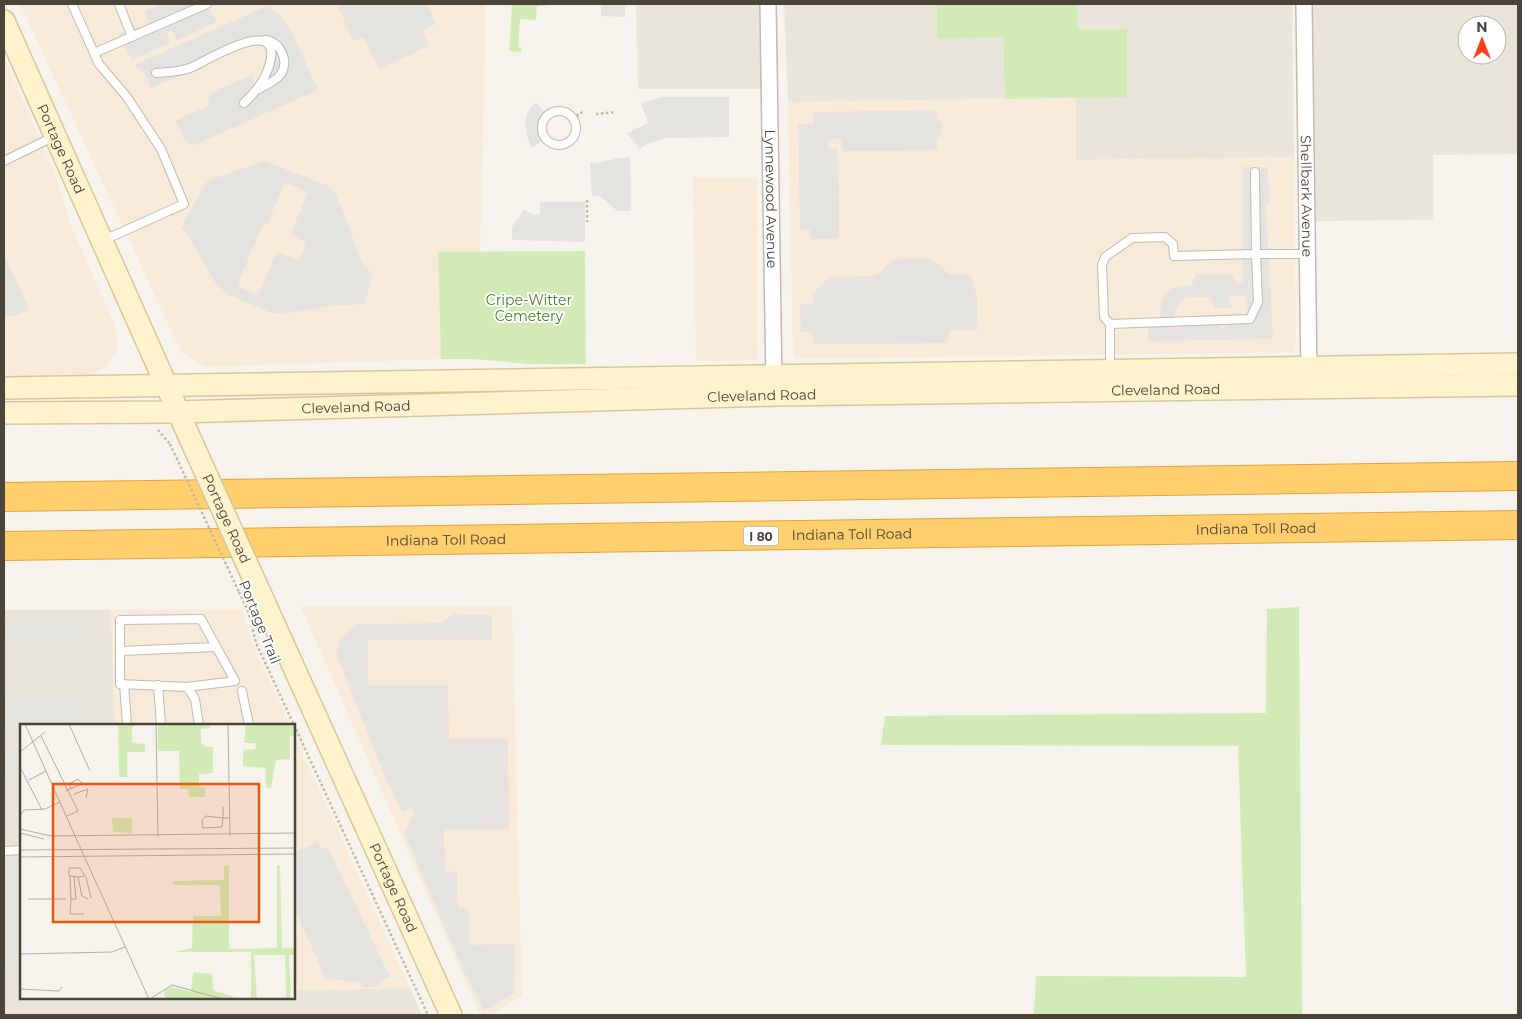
<svg xmlns="http://www.w3.org/2000/svg" width="1522" height="1019" font-family="Montserrat,sans-serif">
  <rect width="100%" height="100%" fill="#f6f3ec"/>
  <path fill="#eae5da" fill-rule="evenodd" d="M636 4H759L761 89H638Z
    M784 4H937V39L1003 37 1005 99 788 102Z
    M1078 4H1292L1294 157 1075 160 1076 98 1127 96 1077 29Z
    M1313 4H1518V154L1433 155V220L1316 221ZM1467 25H1497V55H1467Z
    M4 610H111L115 725H21V998H294V990L410 988 422 1015H4Z"/>
  <path fill="#f7ead8" d="M20 4H486L480 252 438 253 441 359 205 367 181 352Z
    M4 58 54 171 72 228 116 328 118 344 116 352 105 367 90 375 70 377 4 378Z
    M1076 98V160L1294 157 1296 344 1294 352 797 359 793 356 788 102Z
    M693 177 757 178 758 360 696 361Z
    M512 606 522 996 490 1015H480L301 607Z
    M242 609 254 648 290 725H115L111 610Z
    M294 734 410 988 294 990Z"/>
  <path fill="#d2eab5" d="M512 4H546V6H537L536 20 520 19 518 47 522 48 521 52 509 51Z
    M937 4H1078L1077 29H1127V97L1005 99 1003 37 937 39Z
    M585 251 586 364H528L474 359H441L438 252Z
    M1299 607 1302 1015H1034L1036 976 1246 977 1238 746 881 745 885 716 1266 713 1267 609Z"/>
  <path fill="#e5e3e0" fill-rule="evenodd" d="M162 4H207L217 22 177 40 172 31H169L167 34 171 42 132 60 119 36 120 33 135 26 142 27 146 25 149 22 145 11Z
    M337 4H427L436 24 422 31 429 46 379 69 364 37 353 41Z
    M601 4H625V17L601 16Z
    M267 6 279 14 292 33 318 90 192 146 183 138 176 120 208 106 210 93 254 74 253 83H258L267 54 263 47 256 43 251 44 151 88 144 72 134 65Z
    M662 97H729V137L667 138 649 143 640 149 627 133 648 123 641 103Z
    M536 102 545 112 541 129 545 139 531 148 527 135 525 122 529 109Z
    M936 110 937 121 941 122 942 137 937 139V150L842 151V140L840 138 830 140 827 144 828 149H838L839 238 811 239 810 230H800L798 124H812L814 122 813 112Z
    M630 157 631 211H617L600 196H592L590 163 603 162 618 158Z
    M265 161 328 186 336 193 361 260 365 267 373 274 365 304 330 306 283 314 272 313 229 295 216 284 186 232 181 228 207 181ZM285 182 308 192 290 235 307 242 299 261 277 252 258 296 237 286 257 238 264 224H267Z
    M1242 167H1268L1269 203 1266 208 1273 339 1148 341V323H1160L1161 305 1166 294 1173 288 1192 285 1196 274H1232L1235 283H1241L1243 280ZM1244 295 1246 297 1250 327 1244 317H1221L1226 328H1221L1215 317 1178 318 1181 329H1178L1174 326 1173 319 1177 307 1181 301 1188 297H1210L1215 308H1232L1228 296Z
    M540 202H585V242L512 240V227L524 209 531 214 537 215 540 213Z
    M925 258 935 262 949 274 971 275 977 297 978 330H949L948 343 813 344 812 332H801L800 304 813 303 812 294 832 275 835 277 873 276 879 274 892 260Z
    M6 259 30 310 18 315 4 317V260Z
    M454 614 492 615V640H368V685H448L449 739H508L509 829 444 830 445 871 457 872 458 908 469 909 470 945 515 944 514 993 484 1011 466 976 404 833 414 814 411 809 402 812 380 765 336 652 340 640 349 631 359 624 442 623Z
    M79 622V640H4V623Z
    M79 699 80 723 4 725V700Z
    M4 750H21V774H4Z
    M318 842 321 848H328L390 977 379 981V985L371 988 362 986 360 982 326 979 294 908V852Z
    M4 859H21V951L17 952 14 955V964H4Z"/>
  <g fill="none" stroke-linecap="round" stroke-linejoin="round">
    <g stroke="#c2bbae" stroke-width="10">
      <path id="lane" d="M72 4 99 64 127 97 161 149 184 204 104 240
        M119 4 132 37
        M94 53 207 4
        M156 73C167 72 180 72 190 68 205 62 277 16 271 58 268 77 257 91 244 103
        M259 89C266 84 275 82 280 75 290 63 281 42 266 40
        M542 128a17 17 0 1 1 34 0a17 17 0 1 1-34 0Z
        M4 161 53 137
        M1255 172 1256 254H1307
        M1165 237 1173 244 1174 256 1256 254 1258 302 1250 319 1110 324 1104 317 1102 265 1105 257 1132 238Z
        M1110 324V369
        M201 619 235 681 187 687 120 684V620Z
        M120 651 216 647
        M124 684 127 725
        M158 685 161 725
        M187 687 195 699 199 725
        M242 691 249 725
        M4 851 21 850"/>
    </g>
    <g stroke="#c2bbae" stroke-width="18">
      <g id="street">
        <path id="s1" d="M768 4 774 385"/>
        <path id="s2" d="M1304 4 1309 377"/>
      </g>
    </g>
    <g stroke="#d6c79b" stroke-width="24">
      <g id="secondary">
        <path id="s3" d="M4 21 193 445"/>
        <path d="M4 388 1518 364"/>
        <path id="s4" d="M4 413 178 412 775 395 1518 385"/>
        <path id="s5" d="M257 586 451 1015"/>
      </g>
    </g>
    <g stroke="#e0a43c" stroke-width="30">
      <g id="highway">
        <path d="M4 497 1518 476"/>
        <path id="s6" d="M4 546 1518 525"/>
      </g>
    </g>
    <path stroke="#c4b79f" stroke-width="2.5" stroke-dasharray="2.5 2.5" stroke-linecap="butt" d="M561 112V108
      M596 114 615 112
      M575 121 578 114 583 112
      M587 200V222
      M158 430 170 444
      M239 592 248 611 256 643 294 725
      M294 725 428 1015"/>
    <use href="#lane" stroke="#fff" stroke-width="8"/>
    <use href="#street" stroke="#fff" stroke-width="15"/>
    <use href="#secondary" stroke="#fff3cd" stroke-width="21"/>
    <use href="#highway" stroke="#ffcf6e" stroke-width="28"/>
    <g stroke="#d6c79b" stroke-width="24" stroke-linecap="butt">
      <g id="secondary-bridge">
        <path id="s7" d="M193 445 257 586"/>
      </g>
    </g>
    <path stroke="#c4b79f" stroke-width="2.5" stroke-dasharray="2.5 2.5" stroke-linecap="butt" d="M170 444 239 592"/>
    <use href="#secondary-bridge" stroke="#fff3cd" stroke-width="21"/>
  </g>
  <g text-anchor="middle" dominant-baseline="central" stroke-width="4" stroke-linejoin="round" paint-order="stroke">
    <rect fill="#fff" stroke="#817c74" stroke-width="1" x="743.5" y="526.5" width="35" height="19" rx="4"/>
    <g font-size="12" font-weight="bold" fill="#4b4439">
      <text x="761" y="536">I 80</text>
    </g>
    <g font-size="14" fill="#4b4439" stroke="#fff">
      <text stroke="none"><textPath href="#s3" startOffset="140">Portage Road</textPath></text>
      <text stroke="none"><textPath href="#s2" startOffset="192">Shellbark Avenue</textPath></text>
      <text stroke="none"><textPath href="#s1" startOffset="195">Lynnewood Avenue</textPath></text>
      <text stroke="none"><textPath href="#s4" startOffset="1162">Cleveland Road</textPath></text>
      <text stroke="none"><textPath href="#s4" startOffset="758">Cleveland Road</textPath></text>
      <text stroke="none"><textPath href="#s4" startOffset="352">Cleveland Road</textPath></text>
      <text stroke="none"><textPath href="#s7" startOffset="81">Portage Road</textPath></text>
      <text stroke="none"><textPath href="#s6" startOffset="1252">Indiana Toll Road</textPath></text>
      <text stroke="none"><textPath href="#s6" startOffset="848">Indiana Toll Road</textPath></text>
      <text stroke="none"><textPath href="#s6" startOffset="442">Indiana Toll Road</textPath></text>
      <text transform="translate(260 622) rotate(68)">Portage Trail</text>
      <text stroke="none"><textPath href="#s5" startOffset="331">Portage Road</textPath></text>
    </g>
    <g font-size="14" fill="#4a7f2a" stroke="#fff">
      <text x="529" y="300">Cripe-Witter<tspan x="529" dy="16">Cemetery</tspan></text>
    </g>
  </g>
  <g transform="translate(20 724)">
    <rect width="275" height="275" fill="#f6f3ec"/>
    <path d="M98 0H117L112 3V19L125 20V28H107V53H99ZM138 0H190V4L181 5V18L185 23H193V49L179 50V63L185 64V73H169L168 65H160L159 27H138ZM226 0H275V11L270 12V35L256 36 251 64H246V44L223 42V26L236 25 235 19H224ZM92 94H112V109L93 108ZM257 141H260L262 224H275V231H269L271 275H266L265 231H234L237 275H231V228H154L172 224 173 192H201L200 161H152L153 157 204 156V142H209V225L257 224ZM173 248 192 250 193 266 219 275H145L144 266 152 263 171 268Z" fill="#d2eab5"/>
    <path fill="none" stroke="#b2ada4" stroke-width="1" d="M5 0 55 112M49 0 70 47M136 0 138 113M208 0 210 112M21 12 58 87 47 92M0 28 25 8M0 43 22 86M9 56 26 47M51 65 49 60 58 55 63 60M46 67 63 59M54 70 68 65 66 74M203 83V94H210M0 92 4 86 25 85 40 78M186 92 203 94 202 103 183 104 182 96ZM0 105 31 112 275 109M0 109 24 115M55 112 129 275M0 126 275 124M0 133 275 130M50 152 51 175H56L54 153M58 153 65 152 60 144H49V152L58 153 62 172 68 175M66 153 71 174M8 175H46M51 175 50 190H64M0 230 92 228 105 223M0 265 39 267 42 263M130 275 152 261 202 275"/>
    <path fill="#e8590c" fill-opacity="0.15" stroke="#e8590c" stroke-width="2.5" d="M33 60H239V198H33Z"/>
    <rect width="275" height="275" fill="none" stroke="#4b4439" stroke-width="2.5"/>
  </g>
  <rect width="1522" height="1019" fill="none" stroke="#4b4439" stroke-width="10"/>
  <g transform="translate(1482 40)"><circle r="24" fill="#ffffff" stroke="#b7b4b0"/>
  <path d="M0-4L9 19L0 12L-9 19Z" fill="#fc3f1d"/>
  <text y="-8" font-size="14" font-weight="bold" text-anchor="middle" fill="#4b4439">N</text>
  </g>
</svg>
